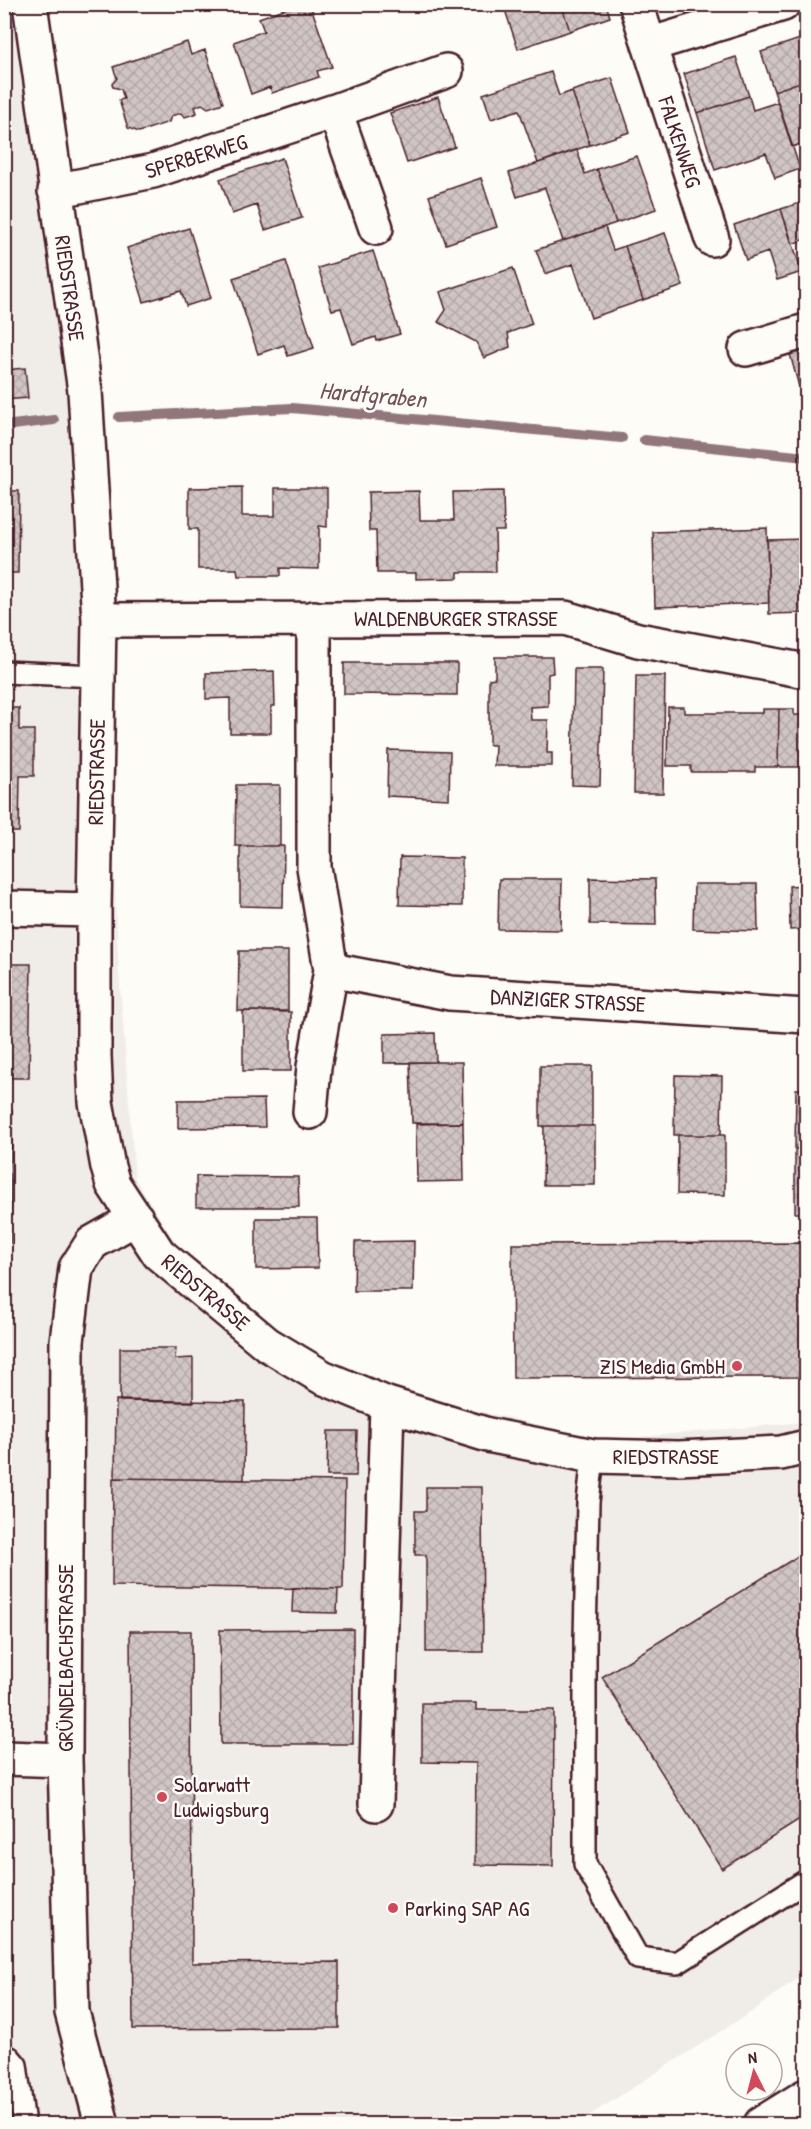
<svg xmlns="http://www.w3.org/2000/svg" width="811" height="2129" font-family="'Patrick Hand',sans-serif">
  <defs>
    <pattern id="building-cross-hatch" width="8" height="8" patternUnits="userSpaceOnUse" patternTransform="scale(1.5)"><rect width="8" height="8" fill="#d0c5c4"/><path d="M0 0l8 8M0 8l8-8" fill="none" stroke="#b4a9a9"/></pattern>
  </defs>
  <rect width="100%" height="100%" fill="#fdfcf7"/>
  <filter id="ink" filterUnits="userSpaceOnUse"><feTurbulence type="fractalNoise" baseFrequency=".0167" numOctaves="2"/><feDisplacementMap in="SourceGraphic" scale="12" xChannelSelector="R" yChannelSelector="G"/><feConvolveMatrix kernelMatrix="1 2 1 2 8 2 1 2 1" color-interpolation-filters="sRGB"/></filter>
  <g filter="url(#ink)">
    <path fill="#f0ece8" d="M48 4 67 138 99 405 103 683 119 972 135 1179 189 1264 337 1379 605 1440 806 1422V1972L754 2010 576 2124H5L4 5Z"/>
    <g fill="none" stroke-linecap="round" stroke-linejoin="round">
      <path stroke="#91777b" stroke-width="10" d="M119 417 292 408 622 438
        M4 426 54 420
        M644 440 806 457"/>
    </g>
    <path fill="url(#building-cross-hatch)" stroke="#4a1f2b" stroke-width="1.5" d="M298 4H310L332 67 317 71 319 77 272 93 270 87 251 94 234 42 264 31 259 18Z
      M503 4H561L570 31 518 49Z
      M561 4H606L610 17 570 31Z
      M806 37V80L774 91 761 52Z
      M187 42 191 55 205 50 223 103 208 108 202 104 195 107 197 113 185 117 181 113 171 116 169 122 139 132 128 128 119 100 124 99 121 89 113 87 112 84 117 78 113 67Z
      M736 57 749 96 697 113 684 74Z
      M551 72 559 96 572 91 590 145 538 163 519 110 491 119 483 94Z
      M612 78 630 132 590 145 572 91Z
      M806 80V142L792 147 774 91Z
      M749 96 753 110 778 102 800 169 775 178 766 153 715 170 697 113Z
      M438 97 455 147 407 163 390 113Z
      M577 150 585 174 597 169 616 223 563 241 545 188 517 197 509 173Z
      M637 156 656 209 616 223 597 169Z
      M282 158 302 218 265 230 257 205 232 214 220 179Z
      M481 178 497 227 446 244 429 196Z
      M806 201V239L792 244 781 209Z
      M781 209 802 272 777 280 768 252 746 260 734 225Z
      M605 227 613 250 625 246 643 300 591 318 573 264 545 274 536 250Z
      M189 228 211 298 186 306 181 291 144 302 127 248Z
      M665 233 683 286 643 300 625 246Z
      M373 251 400 334 377 341 376 337 353 344 341 308 332 310 318 268Z
      M286 261 314 348 288 356 284 345 258 354 233 278Z
      M513 268 532 324 508 333 510 347 484 358 476 342 438 322 446 310 440 292Z
      M806 350V412L790 354Z
      M25 368 28 398 4 400V370Z
      M242 487V516H275V488H327V527L319 526V569L280 568V576H238L237 569H198V529H189V488Z
      M4 491H19L18 573H4Z
      M419 491 420 520H454L453 492 503 491 504 531H495L496 572H458V578L416 579V573H377L376 531H369L368 492Z
      M767 528 769 603 655 607 653 532Z
      M806 539V613L769 614 767 540Z
      M495 657H552L553 673 548 674V706L530 707 531 720H548L547 753H552V766H494L495 745H489V679L495 678Z
      M344 663H457V695L344 694Z
      M574 669H603L600 786 572 785Z
      M274 671 275 706H271V733H230V698L206 699V673Z
      M636 676H665L663 793H634Z
      M668 707H684V713H763V709H779L778 767H755V772H691V766H667Z
      M4 708H19V730H34V776H20L19 832H4Z
      M779 709H794V715H806V773H801L800 767H778Z
      M388 750 450 752 449 799 387 796Z
      M236 785H280V846H235Z
      M240 846H284L283 907 240 906Z
      M400 857 462 858V906L399 905Z
      M590 878 655 879 656 925 590 924Z
      M499 879H562L561 930 498 929Z
      M694 884H757L758 931 693 929Z
      M806 885V929L790 930 789 886Z
      M239 951H288V1011H238Z
      M4 964H31L29 1078H4Z
      M243 1011 291 1012V1071H243Z
      M435 1033 436 1062 384 1063V1034Z
      M410 1062H462L463 1123H412Z
      M540 1066H592V1126H540Z
      M675 1075 722 1076 721 1135H674Z
      M796 1089H806V1149H795Z
      M264 1099 265 1127 178 1128V1100Z
      M4 1110H12L10 1243H4Z
      M463 1123 464 1181 417 1182 416 1124Z
      M544 1126H595V1185H543Z
      M678 1135H725V1195L677 1194Z
      M795 1149H806V1213H795Z
      M196 1176 298 1177 299 1207H196Z
      M256 1218H317L318 1268 256 1269Z
      M414 1241 413 1291H354L355 1242Z
      M806 1243V1377L513 1378 512 1244Z
      M4 1290H8L7 1369H4Z
      M120 1348H176L175 1359 193 1358V1402L120 1401Z
      M116 1400 245 1402 244 1480 115 1478Z
      M328 1431H357L356 1476H327Z
      M113 1478 345 1481 343 1589 112 1586Z
      M426 1487H482L483 1652H426V1555H415V1511H426Z
      M806 1551V1816L722 1869 602 1677Z
      M293 1588 338 1589 337 1613 292 1612Z
      M353 1629V1744H221L220 1630Z
      M130 1631H191L192 1963 339 1962V2028L133 2029Z
      M422 1703H476V1710H554L553 1866 475 1865 476 1763 422 1762Z
      M4 1790H10L5 2039H4Z"/>
    <g fill="none" stroke-linecap="round" stroke-linejoin="round">
      <g stroke="#4a1f2b" stroke-width="26">
        <path id="lane" d="M4 672 98 676
          M593 1456 588 1502 585 1639V1864L638 1958 677 1963 806 1881
          M4 2055 10 2058 16 2065 24 2124"/>
      </g>
      <g stroke="#4a1f2b" stroke-width="38">
        <path id="street" d="M30 4 85 391 99 620 94 910V1056L96 1102 108 1167 113 1184 159 1254 267 1344 322 1377 387 1404 488 1435 593 1456 679 1458 781 1453 806 1447
          M636 4 712 239
          M649 45 783 4
          M335 111 376 228
          M55 191 153 171 335 111 446 71
          M746 349 806 331
          M99 620 565 618 638 640 806 671
          M4 908 94 910
          M331 970 450 993 806 1016
          M310 1112 314 1067 331 970 314 867V618
          M4 1758 65 1760
          M376 1804 387 1404
          M102 2124 72 2012 65 1760 67 1341 76 1268 92 1243 136 1218"/>
      </g>
      <g stroke="#4a1f2b" stroke-width="38">
        <path id="highway" d="M761 2124 806 2096"/>
      </g>
      <use href="#lane" stroke="#fdfcf7" stroke-width="21"/>
      <use href="#street" stroke="#fdfcf7" stroke-width="33"/>
      <use href="#highway" stroke="#fdfcf7" stroke-width="33"/>
    </g>
  </g>
  <g fill="#d1495b" stroke="#fdfcf7" stroke-width="2">
    <circle cx="737" cy="1366" r="6"/>
    <circle cx="162" cy="1797" r="6"/>
    <circle cx="393" cy="1908" r="6"/>
  </g>
  <g text-anchor="middle" dominant-baseline="central" stroke-width="5" stroke-linejoin="round" paint-order="stroke">
    <g font-size="22" fill="#4a1f2b" stroke="#fdfcf7">
      <text transform="translate(680 142) rotate(72)">FALKENWEG</text>
      <text transform="translate(196 156) rotate(-17)">SPERBERWEG</text>
      <text transform="translate(70 288) rotate(82)">RIEDSTRASSE</text>
      <text x="456" y="618">WALDENBURGER STRASSE</text>
      <text transform="translate(96 772) rotate(-89)">RIEDSTRASSE</text>
      <text transform="translate(568 1000) rotate(3)">DANZIGER STRASSE</text>
      <text transform="translate(206 1292) rotate(40)">RIEDSTRASSE</text>
      <text x="666" y="1456">RIEDSTRASSE</text>
      <text transform="translate(65 1658) rotate(-90)">GRÜNDELBACHSTRASSE</text>
    </g>
    <g font-size="22" fill="#4a1f2b" stroke="#fdfcf7" text-anchor="start">
      <text x="725" y="1366" text-anchor="end">ZIS Media GmbH</text>
      <text x="174" y="1784">Solarwatt<tspan x="174" dy="25">Ludwigsburg</tspan></text>
      <text x="405" y="1908">Parking SAP AG</text>
    </g>
    <g font-size="24" font-style="italic" fill="#73525a" stroke="#fdfcf7">
      <text transform="translate(373 394) rotate(5)">Hardtgraben</text>
    </g>
  </g>
  <rect width="811" height="2129" fill="none" stroke="#fdfcf7" stroke-width="24"/>
  <rect x="12" y="12" width="787" height="2105" fill="none" stroke="#4a1f2b" stroke-width="2" filter="url(#ink)"/>
  <g transform="translate(754 2072) rotate(354)"><circle r="28" fill="#fdfcf7" stroke="#b5a4a5" stroke-width="1.5"/>
  <path d="M0-4.5L10 22L0 15L-10 22Z" fill="#d1495b"/>
  <text y="-9" font-size="16" font-weight="bold" text-anchor="middle" fill="#4a1f2b">N</text>
  </g>
</svg>
